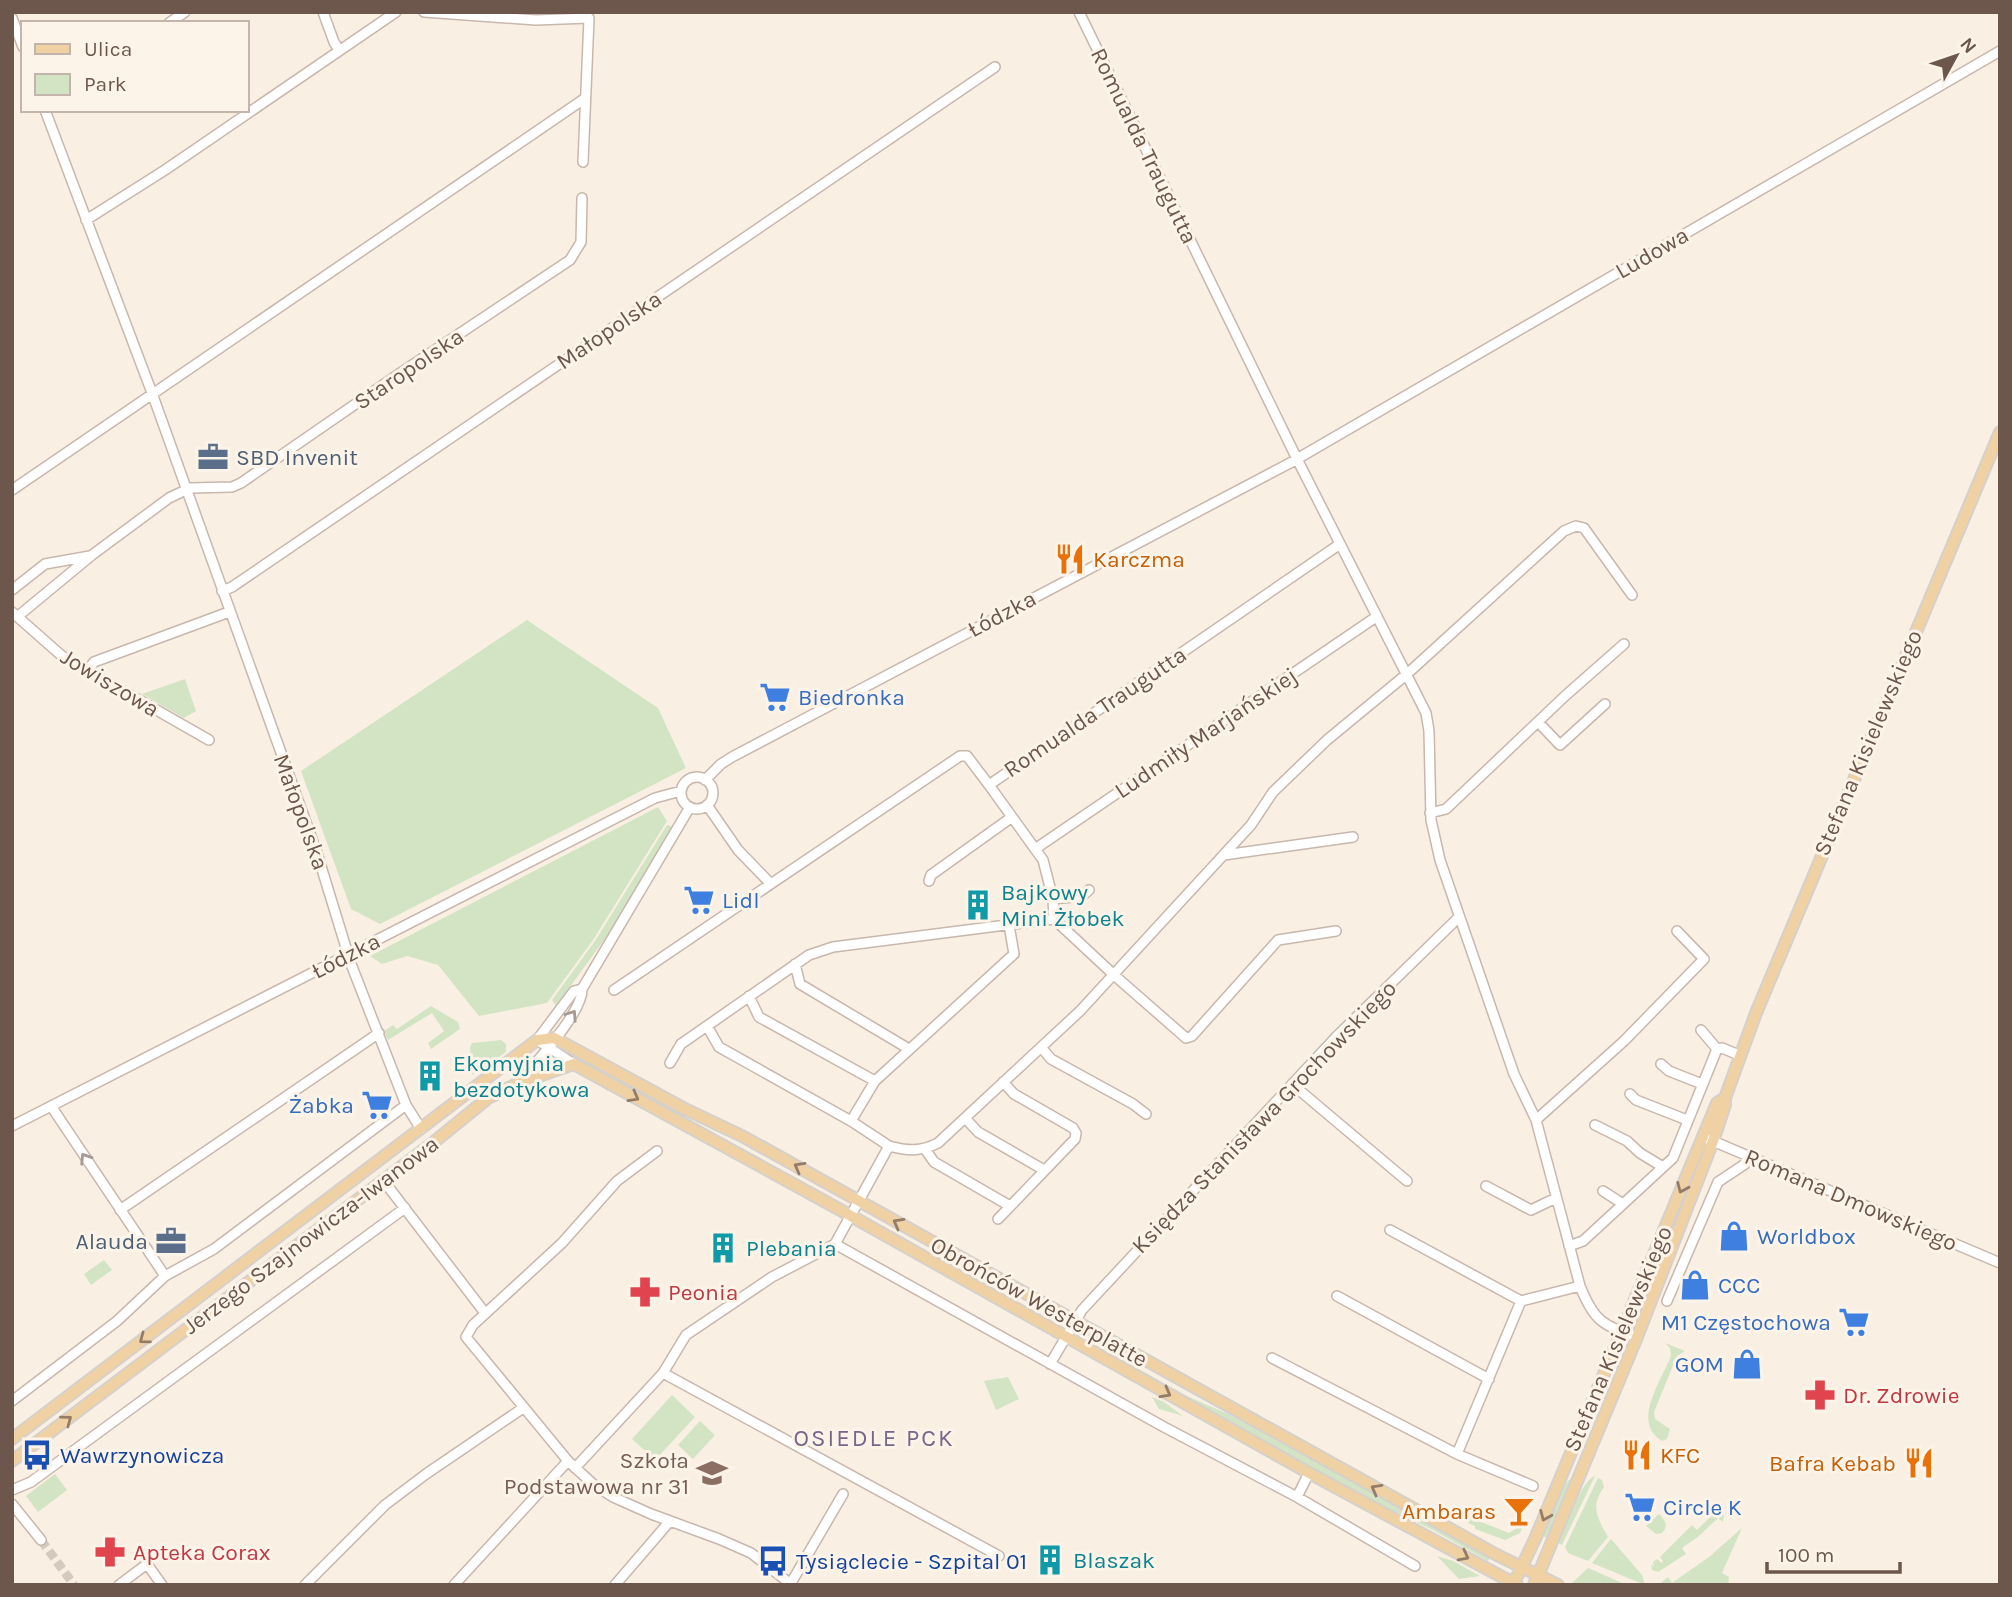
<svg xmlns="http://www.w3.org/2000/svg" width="2012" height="1597" font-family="Karla,sans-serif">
  <rect width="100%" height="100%" fill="#f9f0e3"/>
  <path fill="#d2e4c4" d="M527 620 658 708 686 768 380 924 351 909 301 771Z
    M185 679 196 711 184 718 142 694Z
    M658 807 667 821 593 940 547 1003 479 1016 438 965 407 956 382 964 370 956Z
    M667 825 674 827 612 929 556 1006 552 1000 595 941Z
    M431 1006 458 1022 460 1029 431 1049 428 1043 444 1031 432 1013 388 1040 384 1031 393 1025 397 1029Z
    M501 1040 506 1044V1052L472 1075 470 1047 472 1043Z
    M1697 1163 1701 1164 1641 1316 1639 1315Z
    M104 1260 112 1270 91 1285 84 1274Z
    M1104 1331H1107L1423 1506 1408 1502 1102 1332Z
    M1665 1343 1685 1351 1677 1356 1654 1412 1655 1419 1670 1429 1667 1439 1662 1441C1631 1423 1661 1381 1671 1356L1670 1348Z
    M1094 1344 1187 1396 1228 1414 1491 1557 1488 1561 1433 1530 1364 1497 1093 1347Z
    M1008 1377 1019 1399 996 1410 984 1381Z
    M672 1395 695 1417 655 1460 632 1439Z
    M1152 1397 1164 1402 1183 1416 1159 1409Z
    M700 1421 715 1435 693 1459 678 1445Z
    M55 1474 67 1490 38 1512 26 1496Z
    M1595 1476 1562 1545 1557 1542C1567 1528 1580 1481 1595 1476Z
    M1573 1477 1547 1538 1542 1536 1563 1485Z
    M1598 1478 1602 1480 1604 1487C1590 1507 1597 1517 1608 1537L1588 1561 1568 1553 1565 1547Z
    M1710 1502 1724 1516 1723 1522 1718 1518 1699 1536 1682 1548 1686 1554 1658 1572 1652 1570 1651 1564 1654 1567 1653 1562 1657 1559 1662 1563 1663 1561 1660 1557 1692 1525 1697 1530 1711 1516 1706 1511 1711 1507 1708 1504Z
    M1659 1514C1665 1520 1669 1526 1662 1533L1656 1534 1646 1526Z
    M1471 1518 1509 1533 1524 1524 1520 1533 1505 1540 1475 1529V1526L1468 1523Z
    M1742 1528 1722 1573 1729 1577 1728 1585H1658L1668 1577 1672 1583 1709 1557Z
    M1611 1539 1642 1575 1645 1585 1592 1563Z
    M1437 1556 1453 1561 1480 1576 1459 1579Z
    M1588 1568 1627 1585 1572 1583Z"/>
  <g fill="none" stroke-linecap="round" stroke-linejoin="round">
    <path stroke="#d6cabe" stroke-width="9" stroke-dasharray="9 4.5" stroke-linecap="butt" d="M41 1540 74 1585"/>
    <g stroke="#c8b7ac" stroke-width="12">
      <path id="minor" d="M323 12 334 42 339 50
        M424 12 536 20 589 18 583 162
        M1079 12 1297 459 1426 713 1429 731 1431 820 1440 860 1514 1074 1536 1120 1580 1286C1594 1321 1602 1325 1637 1337
        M12 18 23 47
        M169 23 185 12
        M45 110 152 393 317 853 351 964 406 1105 421 1129
        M86 220 165 170 396 12
        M12 490 584 99
        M12 590 45 564 90 556
        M222 591 232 587 995 67
        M12 612 62 656 209 740
        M17 617 92 555 169 498 190 488 232 487 241 483 399 374 570 260 581 242 582 198
        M87 671 94 662 229 612
        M1538 722 1560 745 1605 704
        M681 793a16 16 0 1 1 32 0a16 16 0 1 1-32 0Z
        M705 780 721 764 732 757 1290 463 2000 51
        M989 785 1043 860 1053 899 1054 919 1114 975 1186 1038 1192 1036 1278 940 1336 931
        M707 805 738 850 770 883
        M1430 813 1446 809 1565 696 1624 644
        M1035 849 1376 617
        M1224 855 1353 837
        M929 881 931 875 1012 817
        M1053 899 1082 896 1089 890
        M795 964 800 984 909 1049
        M614 990 960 756H967L989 785 1340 544
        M749 996 759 1017 875 1081
        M707 1026 719 1047 851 1121
        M1701 1030 1717 1049
        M1041 1047 1051 1059 1133 1104 1146 1114
        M670 1063 681 1044 809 955 833 947 1054 919
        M574 1064 537 1040 574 991 582 989
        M1661 1064 1669 1071 1702 1084
        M519 1083C535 1063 583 1012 582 989L690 807
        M1292 1084 1407 1181
        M1630 1094 1636 1100 1687 1120
        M51 1106 165 1276
        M965 1118 978 1132 1044 1170
        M1536 1120 1624 1041 1704 959 1677 931
        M1595 1125 1627 1141 1640 1153 1663 1167
        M12 1126 655 798 681 791
        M1708 1139 2000 1263
        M889 1146 851 1121 875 1081 1014 954 1009 925
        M925 1149 934 1162 1010 1206
        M657 1151 617 1181 562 1243 473 1325 466 1337 568 1461 594 1485 613 1497 651 1514 719 1539 751 1553 792 1585
        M383 1180 485 1313
        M1486 1186 1531 1210 1556 1198
        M1603 1191 1623 1204
        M120 1210 379 1033
        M998 1219 1075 1139 1076 1133 1073 1128 1014 1094 1003 1082
        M1390 1230 1521 1301
        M1569 1246 1583 1241 1673 1158 1717 1049 1722 1048 1739 1055
        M1337 1296 1489 1379
        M1667 1301 1718 1182 1745 1164 1747 1156
        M1272 1358 1457 1454 1533 1486
        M1050 1364 1082 1310 1336 1037 1459 917
        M663 1373 999 1556
        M12 1401 117 1321 165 1276 214 1249 406 1105
        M1457 1454 1521 1301 1580 1286
        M575 1468 663 1373 686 1335 772 1277 835 1244
        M12 1490 31 1482 405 1208
        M1297 1497 1309 1473
        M12 1504 41 1540
        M1415 1566 1297 1497 1164 1427 835 1244 889 1146C908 1151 920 1152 938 1143L1080 1011 1251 825 1273 792 1327 740 1407 674 1564 531 1576 526 1584 528 1632 595
        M791 1583 843 1494
        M119 1585 147 1564 162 1585
        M305 1585 385 1505 426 1474 523 1408
        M454 1585 568 1461
        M615 1585 670 1521"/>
    </g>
    <g stroke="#d6d0cd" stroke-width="14">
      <path id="major" d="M12 1439 537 1040 554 1038 683 1108 742 1136 1497 1555 1558 1585
        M12 1461 434 1142 488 1098 519 1083 574 1064 835 1207 1309 1473 1517 1585
        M1513 1585 1535 1539 1717 1103 1725 1098
        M1534 1585 1637 1337 1713 1141 1725 1105V1098L1756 1013 2000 432"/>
    </g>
    <use href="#minor" stroke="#fff" stroke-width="9"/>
    <use href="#major" stroke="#f0d1a4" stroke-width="10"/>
  </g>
  <defs><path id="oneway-chevron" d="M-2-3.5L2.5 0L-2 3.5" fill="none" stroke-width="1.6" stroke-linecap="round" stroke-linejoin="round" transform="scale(1.75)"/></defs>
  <g stroke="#a79a94">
    <use href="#oneway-chevron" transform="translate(572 1015) rotate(-56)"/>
    <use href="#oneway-chevron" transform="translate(85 1158) rotate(-123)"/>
  </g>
  <g stroke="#947c67">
    <use href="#oneway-chevron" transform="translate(634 1097) rotate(29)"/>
    <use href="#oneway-chevron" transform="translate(799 1167) rotate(-151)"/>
    <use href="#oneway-chevron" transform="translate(1682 1188) rotate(113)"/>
    <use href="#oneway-chevron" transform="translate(898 1223) rotate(-151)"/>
    <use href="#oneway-chevron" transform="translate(144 1339) rotate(143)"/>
    <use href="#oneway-chevron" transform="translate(1166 1393) rotate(29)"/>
    <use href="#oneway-chevron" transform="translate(67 1420) rotate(-37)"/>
    <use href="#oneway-chevron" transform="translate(1376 1489) rotate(-151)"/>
    <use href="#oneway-chevron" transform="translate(1545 1516) rotate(113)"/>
    <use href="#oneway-chevron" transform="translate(1464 1556) rotate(28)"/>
  </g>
  <defs>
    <g id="office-bare" transform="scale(2.415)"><path d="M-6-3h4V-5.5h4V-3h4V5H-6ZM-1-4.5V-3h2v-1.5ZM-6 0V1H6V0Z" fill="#5c6f8a" stroke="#fcf4e9" stroke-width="2.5" paint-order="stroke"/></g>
    <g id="restaurant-bare" transform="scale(2.415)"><path d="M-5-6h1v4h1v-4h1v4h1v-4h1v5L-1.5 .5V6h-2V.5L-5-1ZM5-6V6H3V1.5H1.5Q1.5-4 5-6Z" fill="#e8710a" stroke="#fcf4e9" stroke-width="2.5" paint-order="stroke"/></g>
    <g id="supermarket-bare" transform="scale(2.415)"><path d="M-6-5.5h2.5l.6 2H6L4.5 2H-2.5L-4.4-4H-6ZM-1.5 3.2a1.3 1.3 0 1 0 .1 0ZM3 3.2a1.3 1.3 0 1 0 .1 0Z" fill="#3f7fe0" stroke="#fcf4e9" stroke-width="2.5" paint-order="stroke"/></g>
    <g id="building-bare" transform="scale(2.415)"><path d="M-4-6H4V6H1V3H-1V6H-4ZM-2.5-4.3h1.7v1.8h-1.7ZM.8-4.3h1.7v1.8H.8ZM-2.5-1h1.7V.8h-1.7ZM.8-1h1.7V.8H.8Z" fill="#0f9aa8" stroke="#fcf4e9" stroke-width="2.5" paint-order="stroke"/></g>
    <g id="shop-bare" transform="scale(2.415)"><path d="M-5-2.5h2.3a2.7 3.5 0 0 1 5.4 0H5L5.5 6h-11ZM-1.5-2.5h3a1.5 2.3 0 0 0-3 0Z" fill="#3f7fe0" stroke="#fcf4e9" stroke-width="2.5" paint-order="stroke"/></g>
    <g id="pharmacy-bare" transform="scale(2.415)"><path d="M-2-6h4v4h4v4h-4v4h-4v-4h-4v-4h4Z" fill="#e0444e" stroke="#fcf4e9" stroke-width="2.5" paint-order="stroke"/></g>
    <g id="bus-bare" transform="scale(2.415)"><path d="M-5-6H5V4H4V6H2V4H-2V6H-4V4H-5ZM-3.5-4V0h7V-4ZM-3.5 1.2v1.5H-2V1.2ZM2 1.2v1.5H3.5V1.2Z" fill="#1a4fb4" stroke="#fcf4e9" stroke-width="2.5" paint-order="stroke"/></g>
    <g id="school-bare" transform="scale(2.415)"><path d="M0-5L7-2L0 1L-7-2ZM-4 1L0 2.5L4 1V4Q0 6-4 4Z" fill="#8d6e63" stroke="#fcf4e9" stroke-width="2.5" paint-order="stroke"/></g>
    <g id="bar-bare" transform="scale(2.415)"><path d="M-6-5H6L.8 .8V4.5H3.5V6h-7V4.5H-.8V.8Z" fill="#e8710a" stroke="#fcf4e9" stroke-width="2.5" paint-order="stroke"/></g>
  </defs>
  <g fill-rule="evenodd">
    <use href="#office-bare" x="213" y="457"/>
    <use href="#restaurant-bare" x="1070" y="559"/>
    <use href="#supermarket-bare" x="775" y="697"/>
    <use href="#supermarket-bare" x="699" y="900"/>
    <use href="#building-bare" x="978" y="905"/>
    <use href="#building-bare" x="430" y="1076"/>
    <use href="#supermarket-bare" x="377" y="1105"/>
    <use href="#shop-bare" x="1734" y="1236"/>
    <use href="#office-bare" x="171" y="1241"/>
    <use href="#building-bare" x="723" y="1248"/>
    <use href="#shop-bare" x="1695" y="1285"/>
    <use href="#pharmacy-bare" x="645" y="1292"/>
    <use href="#supermarket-bare" x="1854" y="1322"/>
    <use href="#shop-bare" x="1747" y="1364"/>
    <use href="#pharmacy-bare" x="1820" y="1395"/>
    <use href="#bus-bare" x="37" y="1455"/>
    <use href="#restaurant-bare" x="1637" y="1455"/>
    <use href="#restaurant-bare" x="1919" y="1463"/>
    <use href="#school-bare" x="712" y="1473"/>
    <use href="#supermarket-bare" x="1640" y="1507"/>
    <use href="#bar-bare" x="1519" y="1511"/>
    <use href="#pharmacy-bare" x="110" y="1552"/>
    <use href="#building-bare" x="1050" y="1560"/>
    <use href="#bus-bare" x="773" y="1561"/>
  </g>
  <g text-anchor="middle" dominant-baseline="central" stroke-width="6" stroke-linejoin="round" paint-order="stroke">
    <g font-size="23" fill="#6d574d" stroke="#fcf4e9">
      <text transform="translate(1144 146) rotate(64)">Romualda Traugutta</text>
      <text transform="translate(1652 253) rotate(-30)">Ludowa</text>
      <text transform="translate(609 330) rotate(-34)">Małopolska</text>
      <text transform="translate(409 369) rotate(-34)">Staropolska</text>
      <text transform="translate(1002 614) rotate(-28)">Łódzka</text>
      <text transform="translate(110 683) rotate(31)">Jowiszowa</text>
      <text transform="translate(1095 712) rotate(-34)">Romualda Traugutta</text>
      <text transform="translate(1206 733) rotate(-34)">Ludmiły Marjańskiej</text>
      <text transform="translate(1868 743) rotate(-67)">Stefana Kisielewskiego</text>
      <text transform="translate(301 812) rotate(70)">Małopolska</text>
      <text transform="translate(346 956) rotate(-27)">Łódzka</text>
      <text transform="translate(1264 1117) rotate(-46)">Księdza Stanisława Grochowskiego</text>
      <text transform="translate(1851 1200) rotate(23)">Romana Dmowskiego</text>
      <text transform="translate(311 1235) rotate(-37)">Jerzego Szajnowicza-Iwanowa</text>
      <text transform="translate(1039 1302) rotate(29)">Obrońców Westerplatte</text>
      <text transform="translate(1618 1339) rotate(-67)">Stefana Kisielewskiego</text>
    </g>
    <g font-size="23" fill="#4e5e75" stroke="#fcf4e9" text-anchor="start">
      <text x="236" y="457">SBD Invenit</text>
      <text x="148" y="1241" text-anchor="end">Alauda</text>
    </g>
    <g font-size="23" fill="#c56008" stroke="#fcf4e9" text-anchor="start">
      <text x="1093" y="559">Karczma</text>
      <text x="1660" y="1455">KFC</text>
      <text x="1896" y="1463" text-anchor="end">Bafra Kebab</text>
      <text x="1496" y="1511" text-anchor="end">Ambaras</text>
    </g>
    <g font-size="23" fill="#366cbe" stroke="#fcf4e9" text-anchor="start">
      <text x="798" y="697">Biedronka</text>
      <text x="722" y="900">Lidl</text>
      <text x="354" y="1105" text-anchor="end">Żabka</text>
      <text x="1757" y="1236">Worldbox</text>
      <text x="1718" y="1285">CCC</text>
      <text x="1831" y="1322" text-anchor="end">M1 Częstochowa</text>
      <text x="1724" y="1364" text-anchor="end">GOM</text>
      <text x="1663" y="1507">Circle K</text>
    </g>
    <g font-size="23" fill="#0d838f" stroke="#fcf4e9" text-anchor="start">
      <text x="1001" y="892">Bajkowy<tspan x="1001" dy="26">Mini Żłobek</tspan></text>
      <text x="453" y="1063">Ekomyjnia<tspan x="453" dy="26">bezdotykowa</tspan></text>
      <text x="746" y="1248">Plebania</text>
      <text x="1073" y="1560">Blaszak</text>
    </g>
    <g font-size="23" fill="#be3a42" stroke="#fcf4e9" text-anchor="start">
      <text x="668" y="1292">Peonia</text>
      <text x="1843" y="1395">Dr. Zdrowie</text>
      <text x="133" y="1552">Apteka Corax</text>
    </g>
    <g font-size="23" fill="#164399" stroke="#fcf4e9" text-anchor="start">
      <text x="60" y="1455">Wawrzynowicza</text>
      <text x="796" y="1561">Tysiąclecie - Szpital 01</text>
    </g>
    <g font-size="23" fill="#785e54" stroke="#fcf4e9" text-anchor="end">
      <text x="689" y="1460">Szkoła<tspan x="689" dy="26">Podstawowa nr 31</tspan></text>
    </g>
    <g font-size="24" letter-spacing="2" fill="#7c658a" stroke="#fcf4e9">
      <text x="874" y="1438">OSIEDLE PCK</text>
    </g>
  </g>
  <rect width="2012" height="1597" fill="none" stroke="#6d574d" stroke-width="28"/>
  <rect x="21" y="21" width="228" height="91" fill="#fcf4e9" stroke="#c3b5ab" stroke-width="2"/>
  <rect x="35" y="44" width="35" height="10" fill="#f0d1a4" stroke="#c3b5ab" stroke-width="2"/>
  <text x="84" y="56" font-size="21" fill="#6d574d">Ulica</text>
  <rect x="35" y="74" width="35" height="21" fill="#d2e4c4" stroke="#c3b5ab" stroke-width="2"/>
  <text x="84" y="91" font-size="21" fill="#6d574d">Park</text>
  <g transform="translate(1956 56) rotate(50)" stroke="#fcf4e9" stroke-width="5" paint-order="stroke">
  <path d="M0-5L12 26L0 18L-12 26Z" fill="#6d574d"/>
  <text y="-10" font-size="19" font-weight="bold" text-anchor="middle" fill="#6d574d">N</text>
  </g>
  <path d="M1767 1562v10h133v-10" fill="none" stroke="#6d574d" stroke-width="3.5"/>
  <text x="1778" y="1562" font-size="21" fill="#6d574d" stroke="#fcf4e9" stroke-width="5" paint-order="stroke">100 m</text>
</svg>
